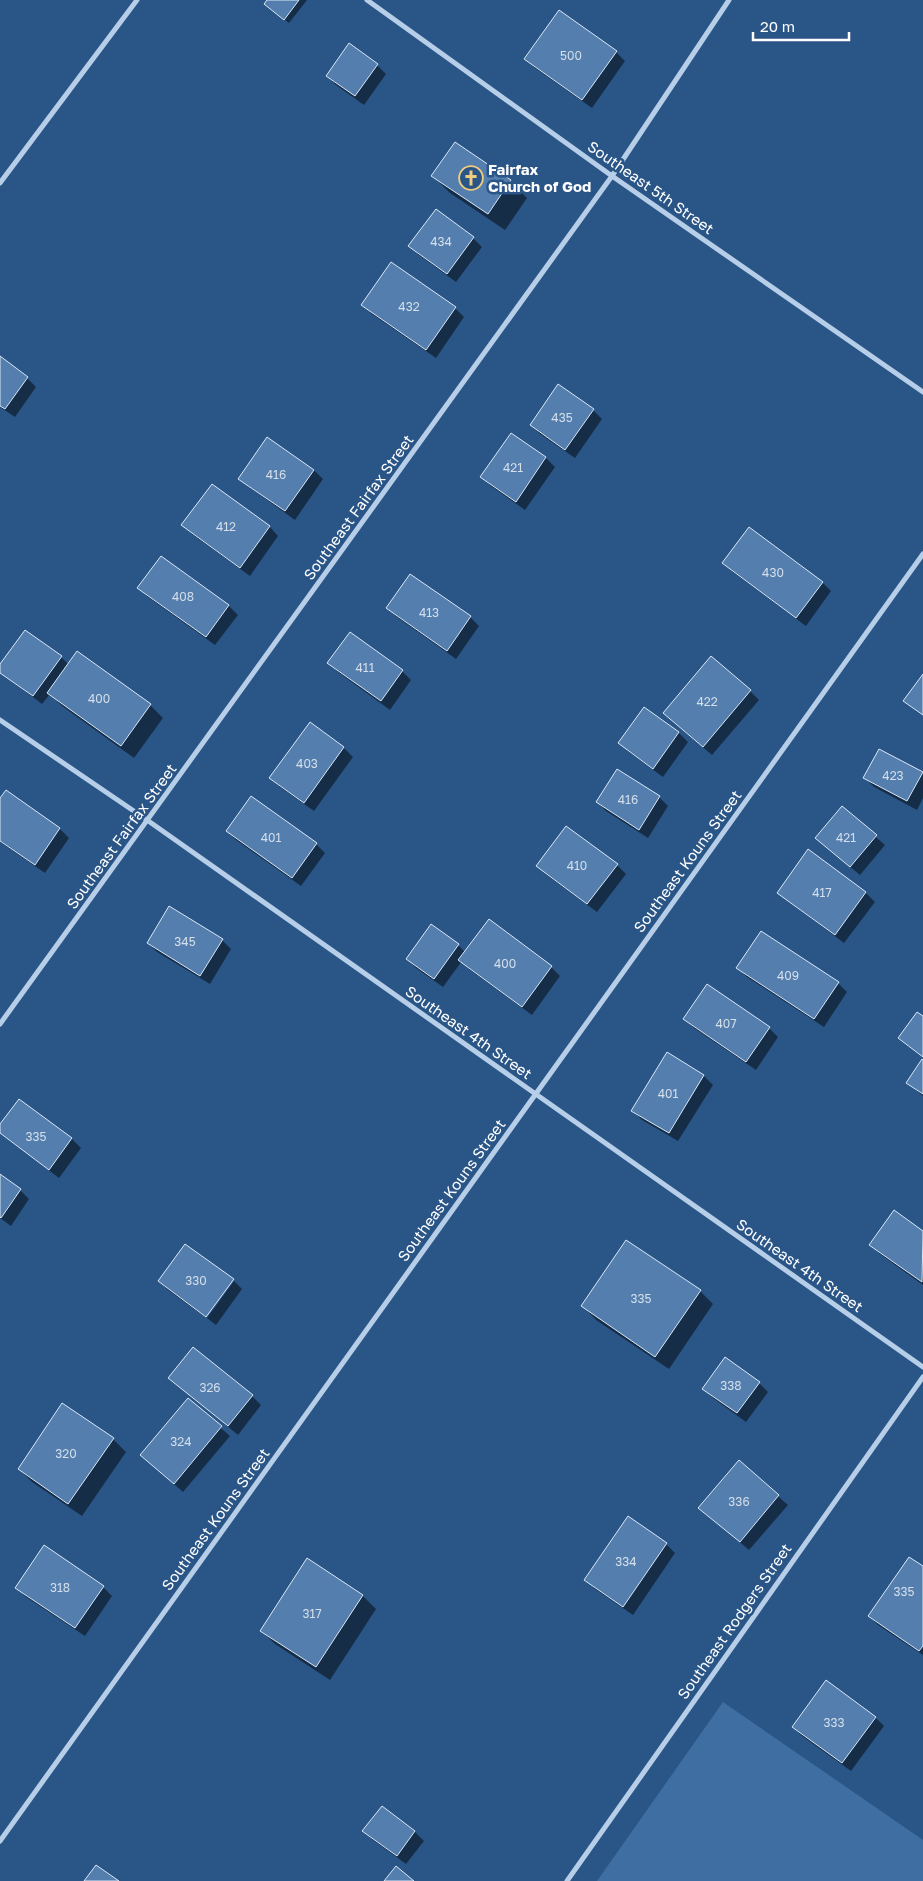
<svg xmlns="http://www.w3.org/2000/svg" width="923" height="1881" font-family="'Golos Text',sans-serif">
  <rect width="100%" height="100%" fill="#2a5587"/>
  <path fill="#3f6ea3" d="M723 1702 923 1840V1881H597Z"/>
  <path fill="#0007" d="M268 0H307L289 23 270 8Z
    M616 52 625 61 592 108 535 68 526 59Z
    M377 65 386 74 364 105 336 85 327 76Z
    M433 176 510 181 527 198 505 230 450 193Z
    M436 211 473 238 482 247 456 282 419 255 410 246Z
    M363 305 455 308 464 317 436 358 372 314Z
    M0 358 27 378 36 387 15 417 0 407Z
    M593 410 602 419 575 458 540 434 531 425Z
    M512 435 546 458 555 467 525 510 491 486 482 477Z
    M314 470 323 479 295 520 249 487 240 478Z
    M212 485 270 527 278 536 250 576 192 534 183 525Z
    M161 557 229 606 238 615 215 645 148 597 139 588Z
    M724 563 822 582 831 591 806 626 733 572Z
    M388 608 470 617 479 626 456 659 397 617Z
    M61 657 69 665 150 705 163 718 134 758 62 706 50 694 42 704 0 672V666Z
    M329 663 402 671 411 680 390 710 338 672Z
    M750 691 759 700 712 755 673 722Z
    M645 709 679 733 688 742 663 777 629 752 620 743Z
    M310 724 344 748 353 757 314 811 280 787 271 778Z
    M879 750 923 774V798L917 810 874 787 865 778Z
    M617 770 659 797 668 806 648 838 606 811 597 802Z
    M6 792 60 829 69 838 45 873 0 842V800Z
    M251 798 316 844 325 853 301 886 236 840 227 831Z
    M842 808 885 845 860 875 816 838Z
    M809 851 866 893 875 902 844 943 788 901 779 892Z
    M617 865 626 874 597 912 547 875 538 866Z
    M489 921 551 967 560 976 532 1015 469 969 462 961 443 987 416 968 407 959 458 945 465 952Z
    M222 940 231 949 210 984 157 952 148 943Z
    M738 968 838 983 847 992 824 1027 747 977Z
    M685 1019 769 1028 778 1037 756 1070 694 1028Z
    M923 1061V1096L908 1083Z
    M704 1076 713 1085 678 1141 642 1120 632 1110Z
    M19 1100 72 1139 81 1148 59 1178 0 1133V1126Z
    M0 1176 20 1190 29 1199 11 1226 0 1218Z
    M895 1212 923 1233V1285L880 1254 871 1245Z
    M232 1280 205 1317 168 1290 159 1281Z
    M234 1281 242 1289 216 1325 207 1318Z
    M700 1291 713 1304 669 1369 596 1320 583 1306Z
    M169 1378 252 1396 261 1405 238 1435Z
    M759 1383 768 1392 746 1422 713 1398 704 1389Z
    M188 1400 230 1436 183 1492 141 1455Z
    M113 1439 126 1452 82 1516 32 1482 19 1469Z
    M739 1462 788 1505 749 1550 700 1508Z
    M666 1544 675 1553 633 1615 595 1589 586 1580Z
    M307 1560 363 1596 376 1609 330 1680 275 1644 261 1630Z
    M923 1568V1655L878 1625 869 1616Z
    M103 1587 112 1596 85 1636 26 1597 17 1588Z
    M875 1717 884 1726 851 1771 802 1736 793 1727Z
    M364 1831 415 1832 424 1841 406 1864 373 1840Z"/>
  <path fill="#537eae" stroke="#dae7f6" d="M267 0H299L284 20 264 4Z
    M559 10 617 51 582 100 524 59Z
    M349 43 378 64 355 96 326 76Z
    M455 142 511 180 488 214 431 176Z
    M436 209 474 237 447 274 408 246Z
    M391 262 456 307 426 350 361 305Z
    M0 356 28 377 5 409 0 406Z
    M558 384 594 409 565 450 530 425Z
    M511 433 546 457 516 502 480 477Z
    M267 437 314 470 285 511 238 479Z
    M212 484 270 526 240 568 181 525Z
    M749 527 823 582 796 618 722 563Z
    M161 556 229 605 206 637 137 588Z
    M410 574 471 616 447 651 386 608Z
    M25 630 62 656 33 696 0 673V664Z
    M350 632 403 670 381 701 327 663Z
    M77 651 151 704 121 746 47 693Z
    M711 656 751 690 703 747 663 713Z
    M923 674V715L903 701Z
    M644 707 679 732 653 769 618 743Z
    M310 722 344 747 304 803 269 778Z
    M879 749 923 772 907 801 863 778Z
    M617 769 660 796 639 830 596 802Z
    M6 790 60 828 35 865 0 841V798Z
    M251 796 317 843 292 878 226 831Z
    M842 806 877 835 850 867 815 838Z
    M566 826 618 864 587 904 536 866Z
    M808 849 866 892 835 935 777 893Z
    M169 906 223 939 200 976 147 943Z
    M489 919 552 966 522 1007 458 960Z
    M431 924 459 944 434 979 406 959Z
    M761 931 839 982 814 1019 736 968Z
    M707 984 770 1027 746 1062 683 1019Z
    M917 1012 923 1016V1057L898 1038Z
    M667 1052 704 1075 669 1133 631 1111Z
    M922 1059 923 1060V1094L906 1083Z
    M19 1099 72 1138 49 1170 0 1133V1124Z
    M0 1174 21 1189 1 1218 0 1217Z
    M894 1210 923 1231 922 1282 869 1245Z
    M626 1240 701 1290 655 1357 581 1306Z
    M185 1244 234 1279 206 1317 158 1281Z
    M193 1347 253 1395 228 1426 168 1378Z
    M725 1357 760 1382 737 1413 702 1389Z
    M188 1398 222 1426 174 1484 140 1455Z
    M62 1403 114 1438 68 1504 18 1469Z
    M739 1460 779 1495 740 1542 698 1508Z
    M628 1516 667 1543 623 1607 584 1580Z
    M44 1545 104 1586 75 1628 15 1588Z
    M909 1557 923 1566V1646L919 1651 868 1616Z
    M307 1558 363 1595 316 1667 260 1631Z
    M826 1680 876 1717 842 1763 792 1727Z
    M382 1806 415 1831 397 1856 362 1831Z
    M96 1865 119 1881H84Z
    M396 1866 414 1881H384Z"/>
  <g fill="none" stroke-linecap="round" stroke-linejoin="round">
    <path stroke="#b6cee8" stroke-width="5" d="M367 0 612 176 923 392
      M0 183 137 0
      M0 720 147 820 923 1367
      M0 1024 612 176 729 0
      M0 1841 923 554
      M567 1881 923 1377"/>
  </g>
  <defs>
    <g id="church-ring" transform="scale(1.25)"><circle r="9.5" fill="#2a5587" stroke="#eecb7e" stroke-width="1.5"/><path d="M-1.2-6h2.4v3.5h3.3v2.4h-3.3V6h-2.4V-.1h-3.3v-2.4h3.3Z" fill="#eecb7e"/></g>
  </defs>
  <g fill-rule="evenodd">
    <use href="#church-ring" x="471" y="178"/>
  </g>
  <g text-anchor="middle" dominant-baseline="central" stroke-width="5" stroke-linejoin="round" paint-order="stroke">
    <g font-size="12" fill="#d4dfeb">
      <text x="571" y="55">500</text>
      <text x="441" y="241">434</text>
      <text x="409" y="306">432</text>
      <text x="562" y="417">435</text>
      <text x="513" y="467">421</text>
      <text x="276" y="474">416</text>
      <text x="226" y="526">412</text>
      <text x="773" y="572">430</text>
      <text x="183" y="596">408</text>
      <text x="429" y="612">413</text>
      <text x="365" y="667">411</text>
      <text x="99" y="698">400</text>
      <text x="707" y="701">422</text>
      <text x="307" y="763">403</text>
      <text x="893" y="775">423</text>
      <text x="628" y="799">416</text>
      <text x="271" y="837">401</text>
      <text x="846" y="837">421</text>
      <text x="577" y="865">410</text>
      <text x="822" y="892">417</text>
      <text x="185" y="941">345</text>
      <text x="505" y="963">400</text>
      <text x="788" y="975">409</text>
      <text x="726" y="1023">407</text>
      <text x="668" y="1093">401</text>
      <text x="36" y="1136">335</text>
      <text x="196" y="1280">330</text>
      <text x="641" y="1298">335</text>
      <text x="731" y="1385">338</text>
      <text x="210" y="1387">326</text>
      <text x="181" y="1441">324</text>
      <text x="66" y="1453">320</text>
      <text x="739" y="1501">336</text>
      <text x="626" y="1561">334</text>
      <text x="60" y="1587">318</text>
      <text x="904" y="1591">335</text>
      <text x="312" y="1613">317</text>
      <text x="834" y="1722">333</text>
    </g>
    <g font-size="15" font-weight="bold" fill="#fff" stroke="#2a5587" text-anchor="start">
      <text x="488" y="169">Fairfax<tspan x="488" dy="17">Church of God</tspan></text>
    </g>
    <g font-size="15" fill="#fff" stroke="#2a5587">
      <text transform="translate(651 187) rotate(35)">Southeast 5th Street</text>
      <text transform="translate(358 507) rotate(-54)">Southeast Fairfax Street</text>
      <text transform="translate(121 836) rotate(-54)">Southeast Fairfax Street</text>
      <text transform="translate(687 861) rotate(-54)">Southeast Kouns Street</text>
      <text transform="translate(469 1032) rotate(35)">Southeast 4th Street</text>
      <text transform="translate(451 1190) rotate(-54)">Southeast Kouns Street</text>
      <text transform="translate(800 1265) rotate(35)">Southeast 4th Street</text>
      <text transform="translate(215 1519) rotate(-54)">Southeast Kouns Street</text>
      <text transform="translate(734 1621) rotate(-55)">Southeast Rodgers Street</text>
    </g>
  </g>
  <path d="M753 32v8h96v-8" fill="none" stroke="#ffffff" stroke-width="2.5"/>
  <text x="760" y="32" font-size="15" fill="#ffffff" stroke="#2a5587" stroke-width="4" paint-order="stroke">20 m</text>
</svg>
